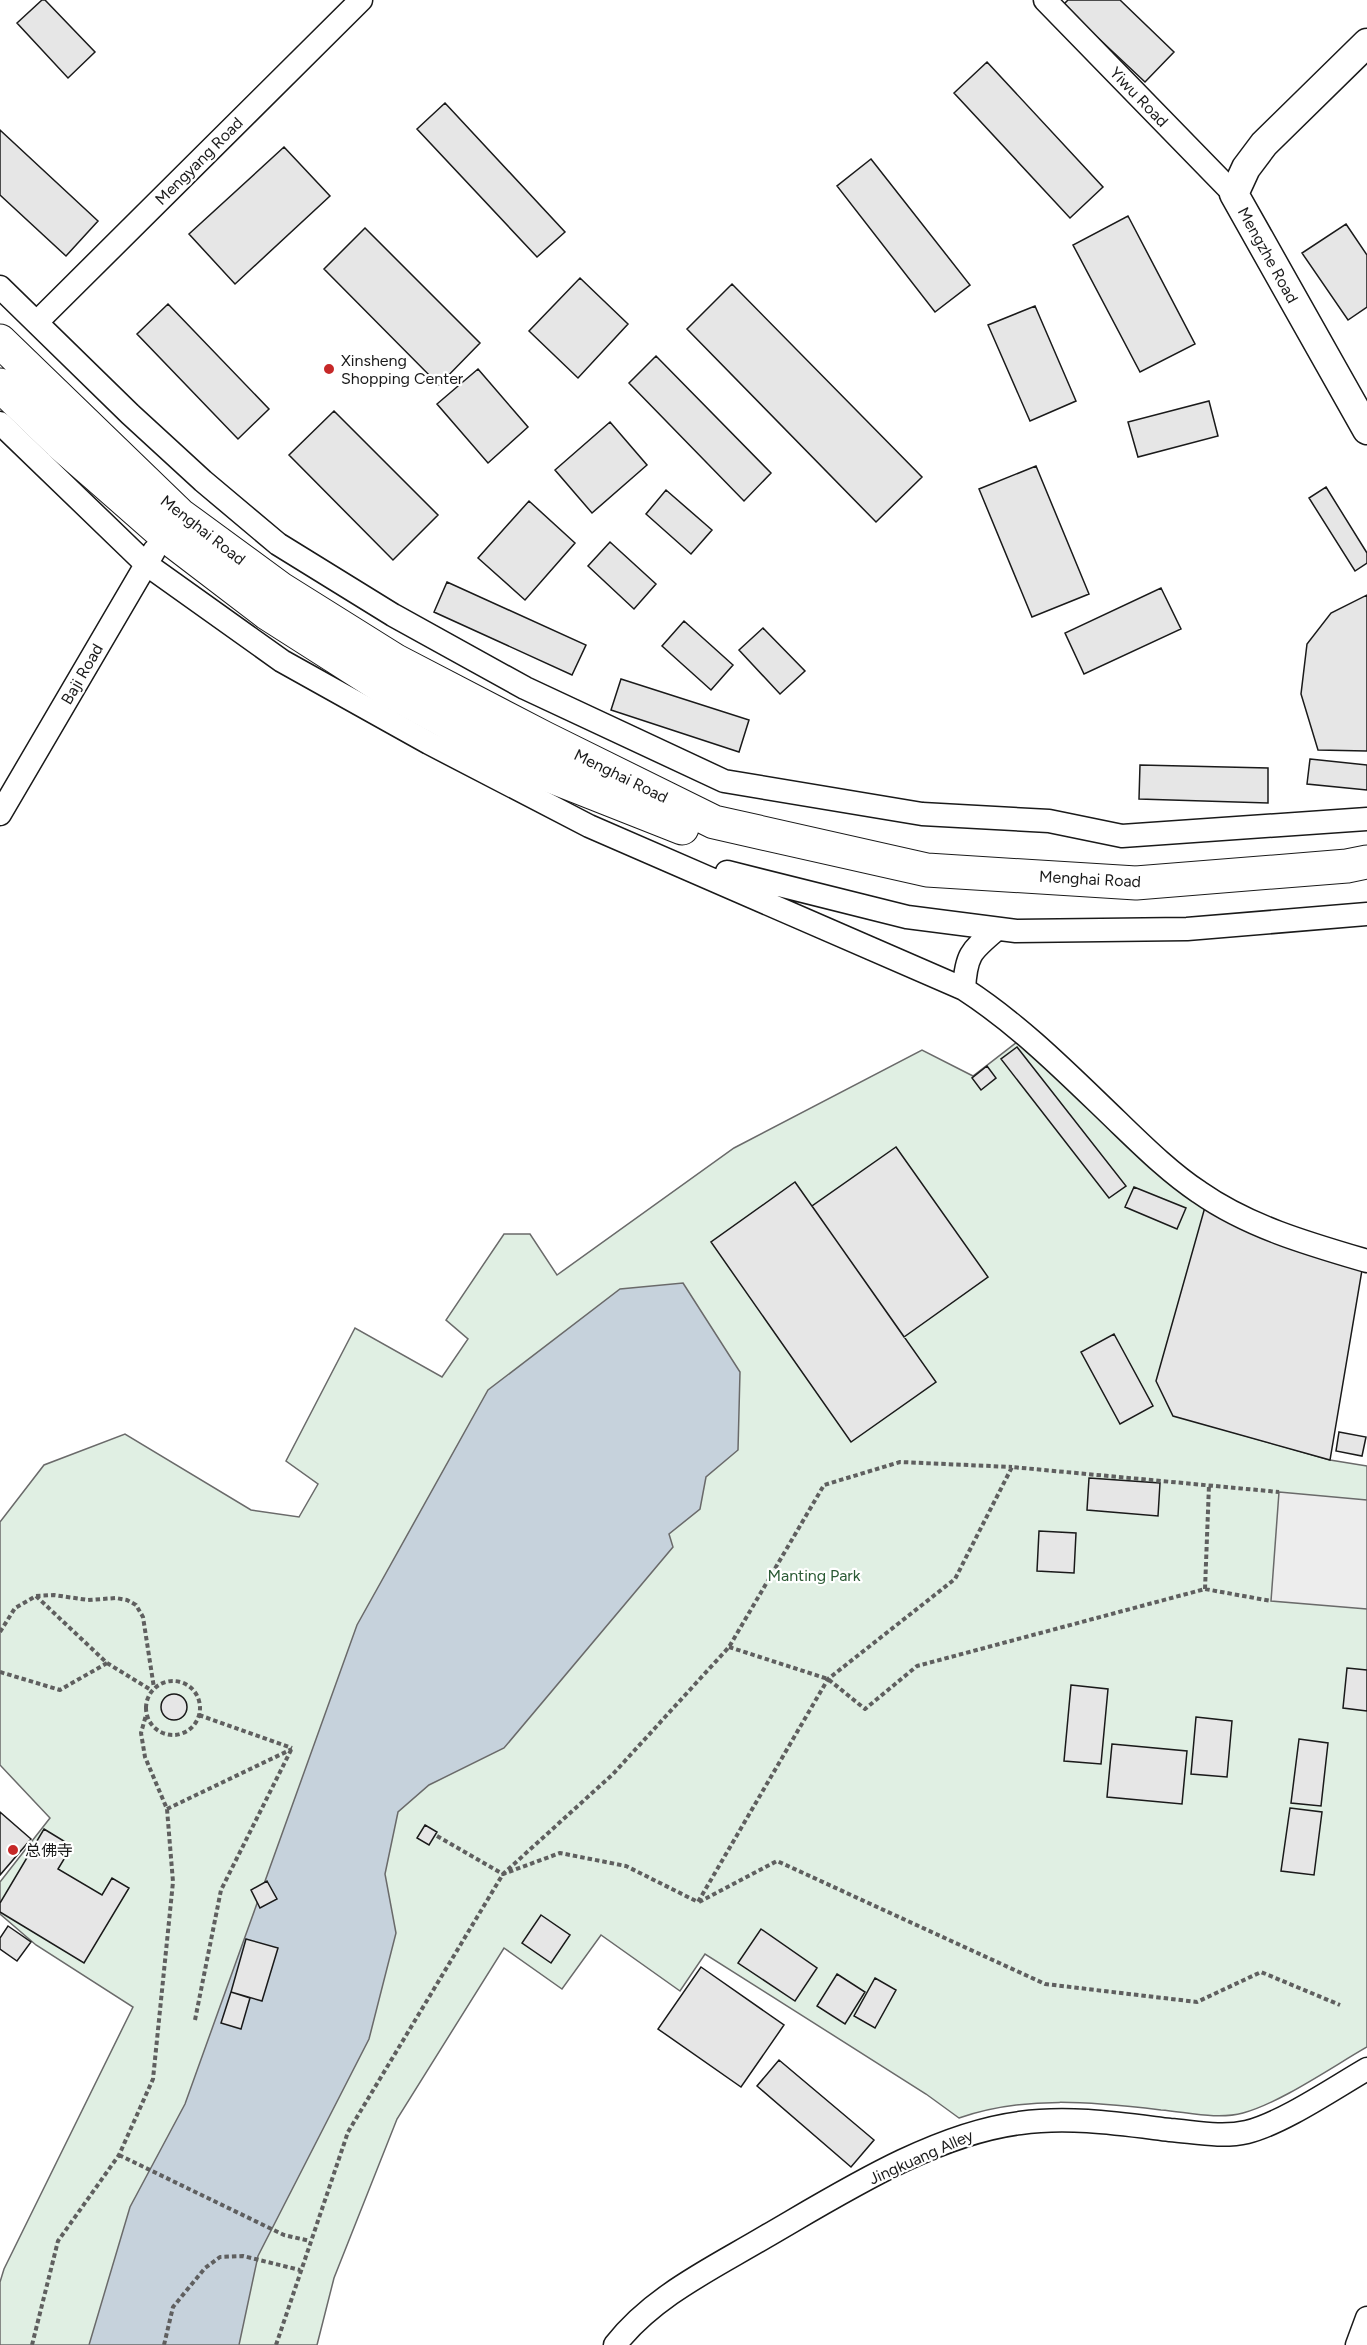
<svg xmlns="http://www.w3.org/2000/svg" width="1367" height="2345" font-family="Figtree,'Noto Sans SC',sans-serif">
  <rect width="100%" height="100%" fill="#fff"/>
  <path fill="#e0efe3" stroke="#6a6a6a" stroke-width="1.5" d="M1021 1039 1205 1207 1173 1415 1330 1460 1367 1466V2047C1332 2067 1280 2103 1243 2113 1217 2120 1187 2112 1161 2110 1093 2102 1025 2095 959 2118L926 2094 705 1954 680 1991 601 1935 562 1989 504 1948 397 2119 334 2278 317 2345H0V2282L4 2269 133 2007 36 1945 0 1914V1882L50 1818 0 1765V1522L44 1465 125 1434 251 1510 299 1517 318 1484 286 1461 355 1328 442 1377 468 1339 446 1320 504 1234H530L557 1275 734 1148 922 1050 973 1076Z"/>
  <path fill="#ededed" stroke="#6a6a6a" stroke-width="1.5" d="M1279 1492 1367 1500V1609L1271 1601Z"/>
  <path fill="#c6d2dc" stroke="#6a6a6a" stroke-width="1.5" d="M683 1283 740 1372 738 1450 706 1477 700 1509 669 1534 673 1547 504 1748 429 1785 398 1812 385 1874 396 1933 369 2039 258 2256 239 2345H89L130 2207 185 2104 357 1625 488 1390 620 1289Z"/>
  <path fill="#e6e6e6" stroke="#1a1a1a" stroke-width="1.5" d="M42 0H45L95 52 68 78 17 23Z
    M1068 0H1120L1174 52 1145 82 1063 5Z
    M987 62 1103 187 1070 218 954 93Z
    M445 103 565 232 537 257 417 129Z
    M0 130 98 221 66 256 0 195Z
    M284 147 330 196 235 284 189 234Z
    M871 159 970 285 935 312 837 186Z
    M1128 216 1195 344 1140 372 1073 245Z
    M1346 224 1367 255V307L1348 320 1302 253Z
    M365 228 480 343 439 385 324 269Z
    M580 278 628 324 578 378 529 331Z
    M732 284 922 477 876 522 687 329Z
    M168 304 269 409 238 439 137 334Z
    M1035 306 1076 401 1030 421 988 325Z
    M656 356 771 473 744 501 629 383Z
    M478 369 528 427 488 463 437 404Z
    M1209 401 1218 436 1138 457 1128 422Z
    M334 411 438 515 393 560 289 455Z
    M610 422 647 465 592 513 555 470Z
    M1036 466 1089 594 1032 617 979 489Z
    M1326 487 1367 553V563L1355 571 1309 498Z
    M666 490 712 530 691 554 646 514Z
    M529 501 575 543 525 600 478 558Z
    M610 542 656 584 634 609 588 566Z
    M447 582 586 645 572 675 434 612Z
    M1161 588 1181 629 1084 674 1065 633Z
    M1367 595V751L1318 750 1301 694 1307 644 1331 613Z
    M684 621 733 665 711 690 662 646Z
    M763 628 805 671 780 694 739 650Z
    M621 679 749 720 739 752 611 710Z
    M1310 759 1367 765V790L1307 784Z
    M1140 765 1268 768V803L1139 799Z
    M1017 1047 1126 1186 1109 1198 1001 1059Z
    M987 1066 996 1078 981 1090 972 1078Z
    M896 1147 988 1277 904 1337 812 1206Z
    M795 1182 936 1382 851 1442 711 1242Z
    M1134 1187 1186 1208 1177 1229 1125 1207Z
    M1205 1207 1362 1270 1330 1460 1173 1416 1156 1381Z
    M1114 1334 1153 1406 1120 1424 1081 1352Z
    M1339 1432 1366 1437 1362 1456 1336 1451Z
    M1089 1478 1160 1483 1158 1516 1087 1510Z
    M1039 1531 1076 1533 1074 1573 1037 1571Z
    M1347 1668 1367 1670V1711L1343 1708Z
    M1071 1685 1108 1689 1101 1764 1064 1761Z
    M161 1707a13 13 0 1 1 26 0a13 13 0 1 1-26 0Z
    M1196 1717 1232 1721 1227 1777 1191 1774Z
    M1299 1739 1328 1743 1321 1806 1291 1803Z
    M1112 1744 1187 1751 1182 1804 1107 1797Z
    M1290 1808 1322 1812 1314 1875 1281 1871Z
    M0 1812 31 1839 0 1875Z
    M425 1825 437 1832 429 1845 417 1838Z
    M44 1829 72 1846 58 1869 102 1895 112 1878 129 1888 84 1963 0 1912V1903Z
    M267 1881 277 1899 260 1908 251 1890Z
    M541 1915 570 1935 551 1963 522 1943Z
    M8 1926 31 1942 17 1961 0 1949V1938Z
    M761 1929 817 1968 795 2001 738 1963Z
    M246 1939 278 1948 262 2001 231 1992Z
    M701 1967 784 2025 741 2087 658 2029Z
    M837 1974 865 1992 845 2024 817 2006Z
    M875 1978 896 1990 875 2028 854 2016Z
    M231 1992 250 1998 241 2029 221 2023Z
    M779 2060 874 2140 851 2167 757 2086Z"/>
  <g fill="none" stroke-linecap="round" stroke-linejoin="round">
    <g stroke="#1a1a1a" stroke-width="25">
      <path id="minor" d="M1045 0 1234 194
        M0 287 130 414 203 481 278 544 393 615 525 688 724 781 922 814 1049 821 1122 836 1367 819
        M37 322 361 0
        M0 423 146 564 282 661 429 743 589 826 964 989C1021 1026 1068 1074 1116 1120 1142 1145 1169 1172 1199 1192 1249 1227 1309 1244 1367 1261
        M0 814 154 551
        M727 872 907 917 1016 931 1187 929 1367 914
        M964 989C966 954 971 951 997 929
        M615 2345C653 2296 713 2268 765 2237 841 2193 933 2134 1020 2123 1070 2116 1121 2124 1170 2130 1195 2132 1221 2138 1247 2132 1283 2123 1334 2088 1367 2069
        M1357 2345 1367 2318"/>
    </g>
    <g stroke="#1a1a1a" stroke-width="31">
      <path id="major" d="M1367 43 1264 144 1246 168 1234 194 1367 430"/>
    </g>
    <g stroke="#1a1a1a" stroke-width="35">
      <path id="highway" d="M0 341 180 515 281 589 396 661 544 738 714 822 927 870 1136 883 1347 866 1367 862
        M0 385 59 442 165 535 267 613 383 687 530 768 682 828"/>
    </g>
    <path stroke="#5f5f5f" stroke-width="4" stroke-dasharray="4.5 3" stroke-linecap="butt" d="M1205 1589 1209 1485
      M36 1596 107 1663 151 1690
      M0 1632 15 1608 36 1596 54 1595 88 1600 116 1598 127 1600 136 1605 143 1617 154 1688
      M729 1647 828 1679 865 1709 917 1666 1205 1589 1271 1601
      M0 1672 60 1690 107 1663
      M146 1708a27 27 0 1 1 54 0a27 27 0 1 1-54 0Z
      M199 1715 292 1748
      M167 1809 292 1749
      M437 1836 503 1874 560 1853 626 1866 698 1902 828 1679 955 1579 1012 1467 1279 1492
      M699 1902 777 1861 1045 1984 1197 2002 1261 1972 1340 2005
      M195 2020 221 1890 292 1748
      M119 2155 284 2235 310 2241
      M32 2345 58 2241 119 2155 153 2079 173 1882 167 1809 145 1757 141 1733 146 1715
      M164 2345 173 2307 205 2268 220 2257 243 2256 300 2270
      M276 2345 348 2132 503 1874 613 1774 729 1647 824 1485 900 1462 1012 1467"/>
    <use href="#minor" stroke="#fff" stroke-width="22"/>
    <use href="#major" stroke="#fff" stroke-width="28"/>
    <use href="#highway" stroke="#fff" stroke-width="33"/>
  </g>
  <g fill="#c62828" stroke="#fff" stroke-width="2">
    <circle cx="329" cy="369" r="6"/>
    <circle cx="13" cy="1850" r="6"/>
  </g>
  <g text-anchor="middle" dominant-baseline="central" stroke-width="4.5" stroke-linejoin="round" paint-order="stroke">
    <g font-size="16" fill="#1a1a1a" stroke="#fff">
      <text transform="translate(1139 97) rotate(46)">Yiwu Road</text>
      <text transform="translate(199 161) rotate(-45)">Mengyang Road</text>
      <text transform="translate(1268 255) rotate(61)">Mengzhe Road</text>
      <text transform="translate(203 530) rotate(38)">Menghai Road</text>
      <text transform="translate(82 674) rotate(-60)">Baji Road</text>
      <text transform="translate(621 776) rotate(26)">Menghai Road</text>
      <text transform="translate(1090 879) rotate(3)">Menghai Road</text>
      <text transform="translate(921 2157) rotate(-24)">Jingkuang Alley</text>
    </g>
    <g font-size="16" fill="#1a1a1a" stroke="#fff" text-anchor="start">
      <text x="341" y="360">Xinsheng<tspan x="341" dy="18">Shopping Center</tspan></text>
      <text x="25" y="1850">总佛寺</text>
    </g>
    <g font-size="16" fill="#2b5a34" stroke="#fff">
      <text x="814" y="1575">Manting Park</text>
    </g>
  </g>
</svg>
